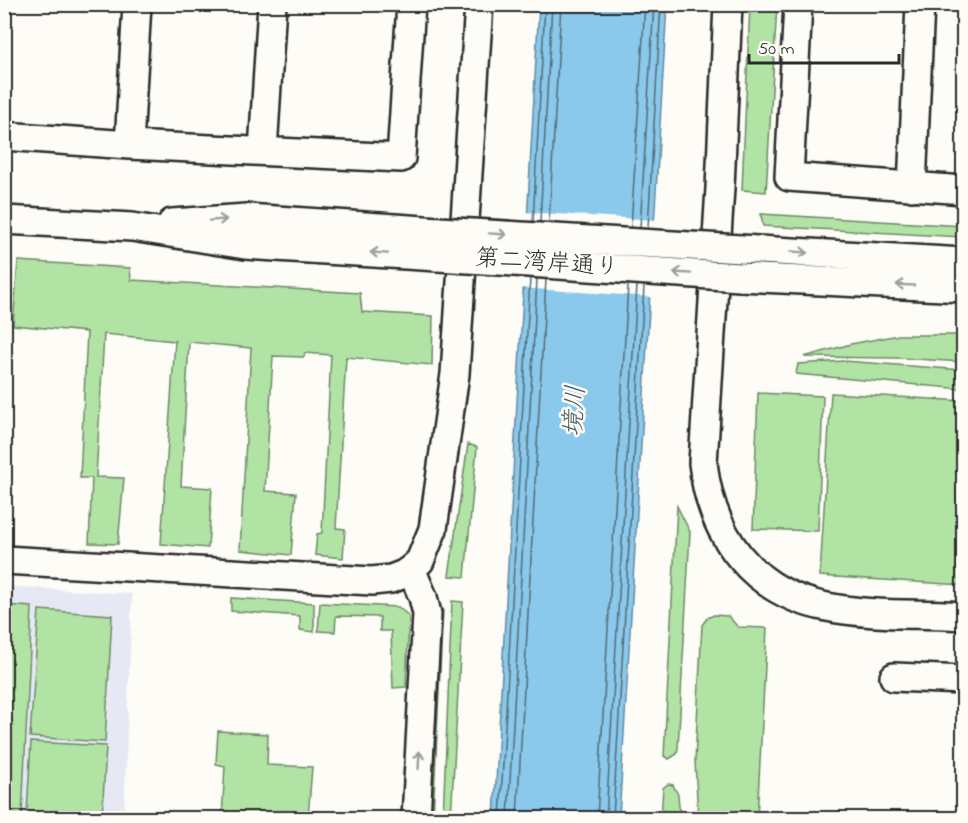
<svg xmlns="http://www.w3.org/2000/svg" width="968" height="823" font-family="'Indie Flower','Klee One',sans-serif">
  <rect width="100%" height="100%" fill="#fdfcf7"/>
  <filter id="ink" filterUnits="userSpaceOnUse"><feTurbulence type="fractalNoise" baseFrequency=".0167" numOctaves="2"/><feDisplacementMap in="SourceGraphic" scale="12" xChannelSelector="R" yChannelSelector="G"/><feConvolveMatrix kernelMatrix="1 2 1 2 8 2 1 2 1" color-interpolation-filters="sRGB"/></filter>
  <g filter="url(#ink)">
    <path fill="#e6e9f4" d="M4 586 132 594 124 818H5Z"/>
    <path fill="#b1e4a4" stroke="#6e8868" stroke-width="1.5" d="M750 5H777L766 192 742 190Z
      M761 214 963 226V237L763 226Z
      M18 261 130 268 131 280 360 293 362 312 433 316 432 365 346 357 336 528 345 529 343 558 315 555 317 534 322 533 331 355 305 353 304 357 273 356 265 491 296 493 291 555 240 550 251 348 189 342 181 486 212 488 208 548 161 544 175 341 104 334 96 477 124 478 118 544 89 543 92 478H80L87 332 13 325Z
      M899 335H963V362L900 358 804 357 851 344Z
      M844 361 963 370V389L796 374 798 364Z
      M758 393 823 396 818 531 753 529Z
      M831 393 963 401V585L820 576Z
      M468 444 477 447 465 577 449 576Z
      M677 506 690 532 678 748 677 754 669 759 664 756Z
      M231 598 314 603V632L300 630V616L231 611Z
      M452 601 463 602 451 818H443Z
      M320 603 398 607 409 616 406 687 393 688 391 631H380V617L336 616 335 632 318 631Z
      M433 604 443 609 433 818H421Z
      M5 605 32 607 22 816 5 815Z
      M39 610 112 615 105 742 30 737Z
      M714 615 728 616 738 627 767 628 757 818H698L695 761 702 625 707 618Z
      M218 731 268 734 267 765 312 767 308 818H222L225 766 216 764Z
      M31 742 106 746 102 818 27 813Z
      M668 784 673 785 678 795 680 818H661L663 788Z"/>
    <path fill="#8ac9eb" stroke="#648a9e" stroke-width="1.5" d="M539 5H667L619 818H494Z"/>
    <path fill="#fdfcf7" d="M524 212 657 220 653 297 520 288Z"/>
    <g fill="none" stroke-linecap="round" stroke-linejoin="round">
      <path stroke="#516a78" stroke-width="1.5" d="M533 222 545 4
        M540 222 552 4
        M549 223 561 4
        M631 227 645 4
        M640 228 654 4
        M648 228 661 4
        M500 818 530 278
        M508 818 537 279
        M517 818 546 279
        M597 818 628 285
        M606 818 637 285
        M613 818 644 286"/>
      <g stroke="#2b2b2b" stroke-width="32">
        <path id="minor" d="M728 4 720 188 703 463C711 535 752 593 827 607 871 616 919 613 964 616
          M798 4 789 177 964 190
          M4 136 129 145 401 158 411 4
          M129 145 137 4
          M263 151 272 4
          M912 187 920 4
          M4 220 132 227 245 245 438 257
          M172 223 247 218 439 231
          M741 249 964 262
          M740 277 964 288
          M4 560 372 581 391 579 404 574 411 569 420 561 433 529 455 374 479 4
          M411 569 423 597 427 614 416 818
          M894 677 964 680"/>
      </g>
      <use href="#minor" stroke="#fdfcf7" stroke-width="27"/>
      <g stroke="#2b2b2b" stroke-width="32" stroke-linecap="butt">
        <path id="minor-bridge" d="M439 231 741 249
          M438 257 740 277"/>
      </g>
      <use href="#minor-bridge" stroke="#fdfcf7" stroke-width="27"/>
    </g>
    <defs><path id="oneway-shaft" d="M-6 0H5M1.5-3L5.5 0L1.5 3" fill="none" stroke-width="1.6" stroke-linecap="round" stroke-linejoin="round" transform="scale(1.5)"/></defs>
    <g stroke="#9e9e9b">
      <use href="#oneway-shaft" transform="translate(218 220) rotate(-4)"/>
      <use href="#oneway-shaft" transform="translate(498 234) rotate(4)"/>
      <use href="#oneway-shaft" transform="translate(799 252) rotate(3)"/>
      <use href="#oneway-shaft" transform="translate(379 253) rotate(-176)"/>
      <use href="#oneway-shaft" transform="translate(682 273) rotate(-176)"/>
      <use href="#oneway-shaft" transform="translate(905 285) rotate(-177)"/>
      <use href="#oneway-shaft" transform="translate(419 760) rotate(-87)"/>
    </g>
  </g>
  <g text-anchor="middle" dominant-baseline="central" stroke-width="5" stroke-linejoin="round" paint-order="stroke">
    <g font-size="24" fill="#2b2b2b" stroke="#fdfcf7">
      <text transform="translate(547 264) rotate(4)">第二湾岸通り</text>
    </g>
    <g font-size="26" font-style="italic" fill="#485a65" stroke="#fdfcf7">
      <text transform="translate(576 411) rotate(-86)">境川</text>
    </g>
  </g>
  <rect width="968" height="823" fill="none" stroke="#fdfcf7" stroke-width="24"/>
  <rect x="12" y="12" width="944" height="799" fill="none" stroke="#2b2b2b" stroke-width="2" filter="url(#ink)"/>
  <path d="M749 54v9h150v-9" fill="none" stroke="#2b2b2b" stroke-width="3"/>
  <text x="758" y="54" font-size="18" fill="#2b2b2b" stroke="#fdfcf7" stroke-width="4.5" paint-order="stroke">50 m</text>
</svg>
